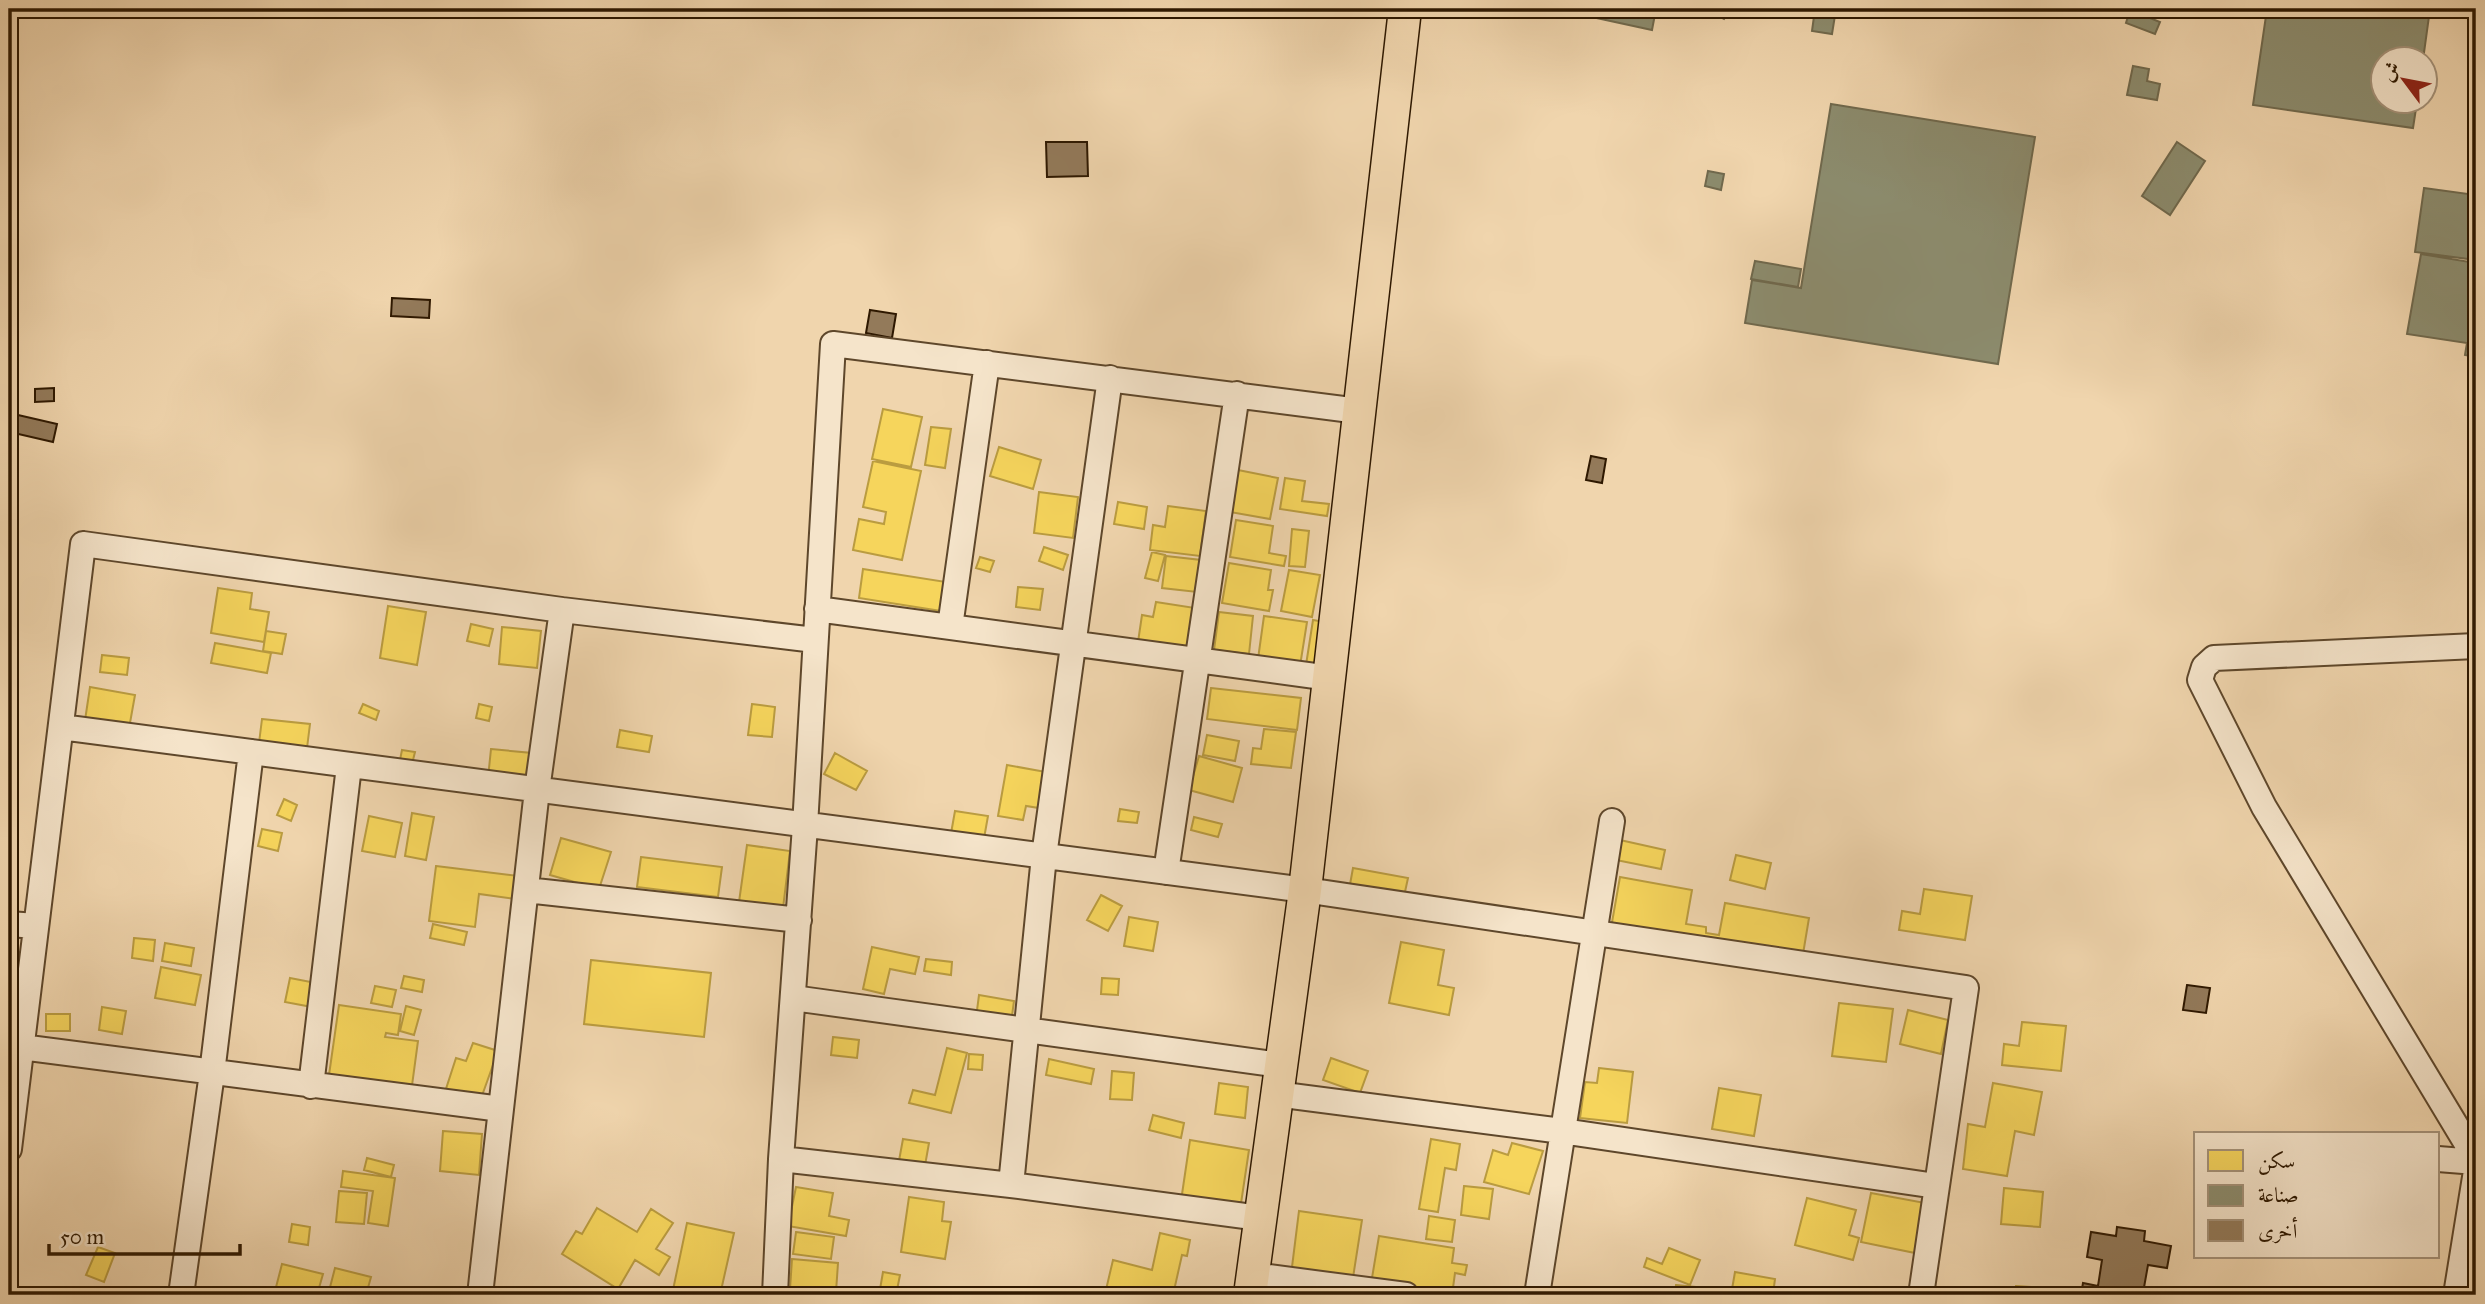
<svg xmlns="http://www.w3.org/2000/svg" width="2485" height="1304" font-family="'IM FELL Great Primer',Amiri,serif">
  <rect width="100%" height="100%" fill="#f0d5ad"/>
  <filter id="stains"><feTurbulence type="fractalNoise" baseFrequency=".00286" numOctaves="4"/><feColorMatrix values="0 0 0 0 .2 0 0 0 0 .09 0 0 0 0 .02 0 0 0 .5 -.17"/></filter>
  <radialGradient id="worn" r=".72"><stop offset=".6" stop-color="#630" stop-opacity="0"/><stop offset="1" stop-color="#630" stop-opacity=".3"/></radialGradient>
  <path fill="#f6d55c" stroke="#ba9c40" stroke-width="2" d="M883 409 922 417 911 467 872 459Z
    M931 427 951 429 945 468 925 465Z
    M999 447 1041 460 1033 489 990 476Z
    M873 461 921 471 902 560 853 550 859 519 884 524 886 512 863 507Z
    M1238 470 1278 478 1270 519 1230 512Z
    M1285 478 1305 481 1302 501 1329 504 1327 516 1280 509Z
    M1039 492 1078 497 1073 538 1034 533Z
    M1118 502 1147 507 1144 529 1114 524Z
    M1168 506 1206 511 1200 556 1150 550 1153 525 1165 527Z
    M1236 520 1273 526 1269 553 1286 556 1284 566 1230 557Z
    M1292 529 1309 531 1305 567 1289 566Z
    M1044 547 1068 555 1063 570 1039 561Z
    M1152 552 1165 555 1158 581 1145 578Z
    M1166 556 1201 560 1197 592 1162 588Z
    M980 557 994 561 990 572 976 568Z
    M1229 563 1271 570 1268 590H1273L1269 611 1222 603Z
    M863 569 946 582 941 611 859 598Z
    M1289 570 1320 575 1312 617 1281 611Z
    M1018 587 1043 589 1040 610 1016 607Z
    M218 588 252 593 250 609 269 612 264 642 211 633Z
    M1156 602 1195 608 1188 651 1138 642 1142 615 1153 617Z
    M388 606 426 612 417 665 380 658Z
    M1219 612 1253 616 1249 654 1214 650Z
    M1264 616 1307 622 1300 666 1258 659Z
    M1313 620 1331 623 1323 668 1306 665Z
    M471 624 493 629 489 646 467 641Z
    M502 627 541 631 537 668 499 664Z
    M266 631 286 634 282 654 263 651Z
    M215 643 271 653 267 673 211 663Z
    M102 655 129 658 127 675 100 672Z
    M90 687 135 695 128 734 84 727Z
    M1211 688 1301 698 1297 730 1207 719Z
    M363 704 379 711 376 720 359 713Z
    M479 704 492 707 489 721 476 718Z
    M752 704 775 707 772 737 748 735Z
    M262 719 310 724 306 756 258 751Z
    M1264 729 1296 732 1291 768 1251 764 1253 748 1261 749Z
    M620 730 652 736 649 752 617 747Z
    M1207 735 1239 741 1235 761 1203 755Z
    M491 749 532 753 528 783 488 778Z
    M402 750 415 752 411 768 399 765Z
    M835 753 867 771 856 790 824 774Z
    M1199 756 1242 768 1233 802 1189 790Z
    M1007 765 1046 772 1039 808 1026 806 1023 820 998 816Z
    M284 799 297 805 291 821 277 815Z
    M1120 809 1139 812 1137 823 1118 821Z
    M955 811 988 816 983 844 950 839Z
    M412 813 434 817 426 860 405 856Z
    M369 816 402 823 395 857 362 851Z
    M1194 817 1222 824 1218 837 1191 830Z
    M262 829 282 833 278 851 258 846Z
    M561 838 611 852 599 889 550 875Z
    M1620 840 1665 850 1661 869 1616 860Z
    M747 845 790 851 783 908 739 902Z
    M1736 855 1771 863 1765 889 1730 880Z
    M641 857 722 867 718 897 637 887Z
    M436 866 519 876 516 899 479 894 475 927 429 921Z
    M1353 868 1408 878 1403 901 1349 890Z
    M1620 877 1692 890 1686 924 1706 927V933L1719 935 1725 903 1809 918 1802 960 1611 928Z
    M1924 889 1972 896 1965 940 1899 930 1902 911 1920 914Z
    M1101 895 1122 906 1108 931 1087 920Z
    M1129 917 1158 922 1153 951 1124 946Z
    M433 924 467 932 464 945 430 938Z
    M134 938 155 940 153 961 132 958Z
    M1401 942 1444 950 1438 985 1454 988 1449 1015 1389 1003Z
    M165 943 194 948 191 966 162 961Z
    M872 947 919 957 915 974 890 969 884 994 863 989Z
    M9 954 23 955 19 996 9 995Z
    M926 959 952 962 951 975 924 971Z
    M591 960 711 973 704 1037 584 1024Z
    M161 967 201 975 195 1005 155 998Z
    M404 976 424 980 422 992 401 988Z
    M290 978 316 983 312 1007 285 1002Z
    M1102 978 1119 979 1118 995 1101 994Z
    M375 986 396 990 392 1007 371 1003Z
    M979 995 1014 1001 1011 1023 976 1018Z
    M1839 1003 1893 1009 1886 1062 1832 1056Z
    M339 1005 401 1014 398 1035 386 1033 385 1037 418 1041 411 1093 328 1082Z
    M406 1006 421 1010 414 1035 400 1031Z
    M102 1007 126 1011 122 1034 99 1030Z
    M1908 1010 1948 1020 1941 1054 1900 1044Z
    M46 1014H70V1031H46Z
    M2022 1022 2066 1026 2061 1071 2002 1065 2004 1044 2019 1046Z
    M833 1037 859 1040 857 1058 831 1055Z
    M473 1043 498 1051 479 1104 445 1092 456 1058 466 1061Z
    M947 1048 967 1053 951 1113 909 1103 913 1090 935 1095Z
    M969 1054 983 1055 982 1070 968 1069Z
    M1331 1058 1368 1071 1360 1093 1323 1080Z
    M1049 1059 1094 1069 1091 1084 1046 1075Z
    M1599 1068 1633 1072 1627 1123 1580 1118 1585 1082 1597 1083Z
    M1112 1071 1134 1073 1132 1100 1110 1099Z
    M1219 1083 1248 1087 1245 1118 1215 1114Z
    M1993 1083 2042 1092 2034 1135 2015 1131 2007 1176 1963 1169 1968 1124 1985 1127Z
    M1719 1088 1761 1095 1754 1136 1712 1129Z
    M1153 1115 1184 1123 1181 1138 1149 1130Z
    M443 1131 482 1134 479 1175 440 1171Z
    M903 1139 929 1143 924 1171 898 1166Z
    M1431 1139 1460 1144 1456 1170 1445 1168 1438 1212 1419 1209Z
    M1190 1140 1249 1150 1240 1210 1181 1201Z
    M1512 1143 1543 1151 1529 1194 1484 1182 1493 1150 1508 1155Z
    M367 1158 394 1165 391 1177 364 1170Z
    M343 1171 395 1178 388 1226 368 1223 373 1191 341 1187Z
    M1464 1186 1493 1189 1489 1219 1461 1215Z
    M796 1187 833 1193 829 1216 849 1220 846 1236 788 1226Z
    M2004 1188 2043 1192 2040 1227 2001 1224Z
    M339 1191 367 1193 364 1224 336 1222Z
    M1871 1193 1925 1203 1915 1253 1861 1242Z
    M909 1197 944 1202 942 1221 951 1222 945 1259 901 1252Z
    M1807 1198 1856 1210 1849 1235 1859 1238 1853 1260 1795 1245Z
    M597 1208 637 1232 651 1209 673 1223 656 1249 670 1257 659 1275 635 1260 618 1289 562 1254 576 1231 582 1234Z
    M1299 1211 1362 1220 1352 1284 1291 1275Z
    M1429 1216 1455 1220 1452 1242 1426 1239Z
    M687 1223 734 1233 720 1295H700L673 1290Z
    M292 1224 310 1227 308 1245 289 1242Z
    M796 1232 834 1237 831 1259 793 1254Z
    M1160 1233 1190 1240 1187 1256 1182 1255 1173 1295 1105 1294 1113 1260 1152 1270Z
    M1379 1236 1454 1248 1452 1263 1467 1265 1465 1275 1455 1273 1452 1295H1439L1371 1284Z
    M98 1247 115 1253 104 1282 86 1275Z
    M1669 1248 1700 1260 1690 1285 1644 1267 1647 1258 1662 1264Z
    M792 1259 838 1263 836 1292 790 1289Z
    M282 1264 323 1274 317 1295H274Z
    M335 1268 371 1277 366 1295H328Z
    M883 1272 900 1275 896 1295H879Z
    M1735 1272 1775 1279 1773 1294 1782 1295H1731Z
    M1676 1285 1725 1290 1724 1295H1675Z
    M2016 1286 2030 1287 2029 1295H2015Z"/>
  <path fill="#8c8c6e" stroke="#70694d" stroke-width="2" d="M1555 9H1656L1652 30Z
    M1715 9H1730L1724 19 1713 13Z
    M1815 9H1836L1832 34 1812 31Z
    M2267 9H2430L2423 60H2384V102H2417L2413 128 2253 105Z
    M2130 10 2160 22 2155 34 2126 23Z
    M2133 66 2149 69 2147 81 2160 84 2157 100 2127 95Z
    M1831 104 2035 137 1998 364 1745 323 1752 280 1801 288Z
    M2177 142 2205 161 2170 215 2142 196Z
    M1708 171 1724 174 1721 190 1705 186Z
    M2424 188 2476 195V260L2415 252Z
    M2421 254 2476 263V357L2465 355 2467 343 2407 334Z
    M1755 261 1801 269 1798 287 1751 279Z"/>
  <path fill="#937a5a" stroke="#2e1800" stroke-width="2" d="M1046 142H1087L1088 176 1047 177Z
    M392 298 430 300 429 318 391 316Z
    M870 310 896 314 892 338 866 333Z
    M54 388V401L35 402V389Z
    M18 415 57 424 53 442 14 433Z
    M1591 456 1606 459 1602 483 1586 480Z
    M2187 985 2210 988 2206 1013 2183 1010Z
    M2117 1227 2145 1231 2144 1241 2171 1246 2167 1268 2148 1265 2143 1293 2155 1295H2081L2083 1283 2098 1286 2102 1260 2087 1257 2091 1232 2116 1236Z"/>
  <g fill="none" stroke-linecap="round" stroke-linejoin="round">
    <g stroke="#5e472b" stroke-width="28">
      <path id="minor" d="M817 609 1330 678
        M950 627 987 363
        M2476 646 2214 658 2204 667 2200 680 2264 807 2476 1159
        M61 727 1305 890 1966 988 1921 1295
        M1166 872 1237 394
        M526 890 799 920
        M9 924 36 926
        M793 998 1281 1065
        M21 1047 501 1109
        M311 1086 349 766
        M1276 1094 1562 1131 1936 1186
        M9 1149 83 544 562 610 815 640
        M781 1159 1011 1185 1260 1218
        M2438 1159 2476 1162
        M1011 1185 1044 856 1110 378
        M1253 1275 1406 1295
        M181 1295 212 1073 251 752
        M480 1295 537 790 562 610
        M775 1295 781 1159 805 826 833 344 1359 411
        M1537 1295 1612 821
        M2456 1295 2476 1171"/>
    </g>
    <g stroke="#2e1800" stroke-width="35">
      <path id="major" d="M1250 1295 1305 890 1405 9"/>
    </g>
    <use href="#minor" stroke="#f5e4ca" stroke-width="24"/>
    <use href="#major" stroke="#f0d5ad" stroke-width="32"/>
  </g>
  <rect width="2485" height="1304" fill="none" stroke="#f0d5ad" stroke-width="35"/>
  <rect x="10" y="10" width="2464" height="1283" fill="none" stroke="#2e1800" stroke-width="3.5"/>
  <rect x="18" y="18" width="2450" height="1269" fill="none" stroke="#2e1800" stroke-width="2"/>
  <rect x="2194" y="1132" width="245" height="126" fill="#f5e4ca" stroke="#a59279" stroke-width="2"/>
  <rect x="2208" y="1150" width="35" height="21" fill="#f6d55c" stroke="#a59279" stroke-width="2"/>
  <text x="2258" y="1168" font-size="21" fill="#2e1800">سكن</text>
  <rect x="2208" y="1185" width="35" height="21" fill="#8c8c6e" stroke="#a59279" stroke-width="2"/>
  <text x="2258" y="1202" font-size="21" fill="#2e1800">صناعة</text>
  <rect x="2208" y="1220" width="35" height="21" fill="#937a5a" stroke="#a59279" stroke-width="2"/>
  <text x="2258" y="1238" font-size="21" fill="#2e1800">أخرى</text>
  <g transform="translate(2404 80) rotate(302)"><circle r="33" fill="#f5e4ca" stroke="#a59279" stroke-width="2"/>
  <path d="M0-5L12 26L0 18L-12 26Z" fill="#8f2418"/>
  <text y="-10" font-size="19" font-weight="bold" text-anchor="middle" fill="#2e1800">ش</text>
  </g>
  <path d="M49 1244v10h191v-10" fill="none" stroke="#2e1800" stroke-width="3.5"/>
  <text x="60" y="1244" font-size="21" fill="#2e1800" stroke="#f5e4ca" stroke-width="5" paint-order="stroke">50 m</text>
  <rect width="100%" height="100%" filter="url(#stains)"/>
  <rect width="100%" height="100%" fill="url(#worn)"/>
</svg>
